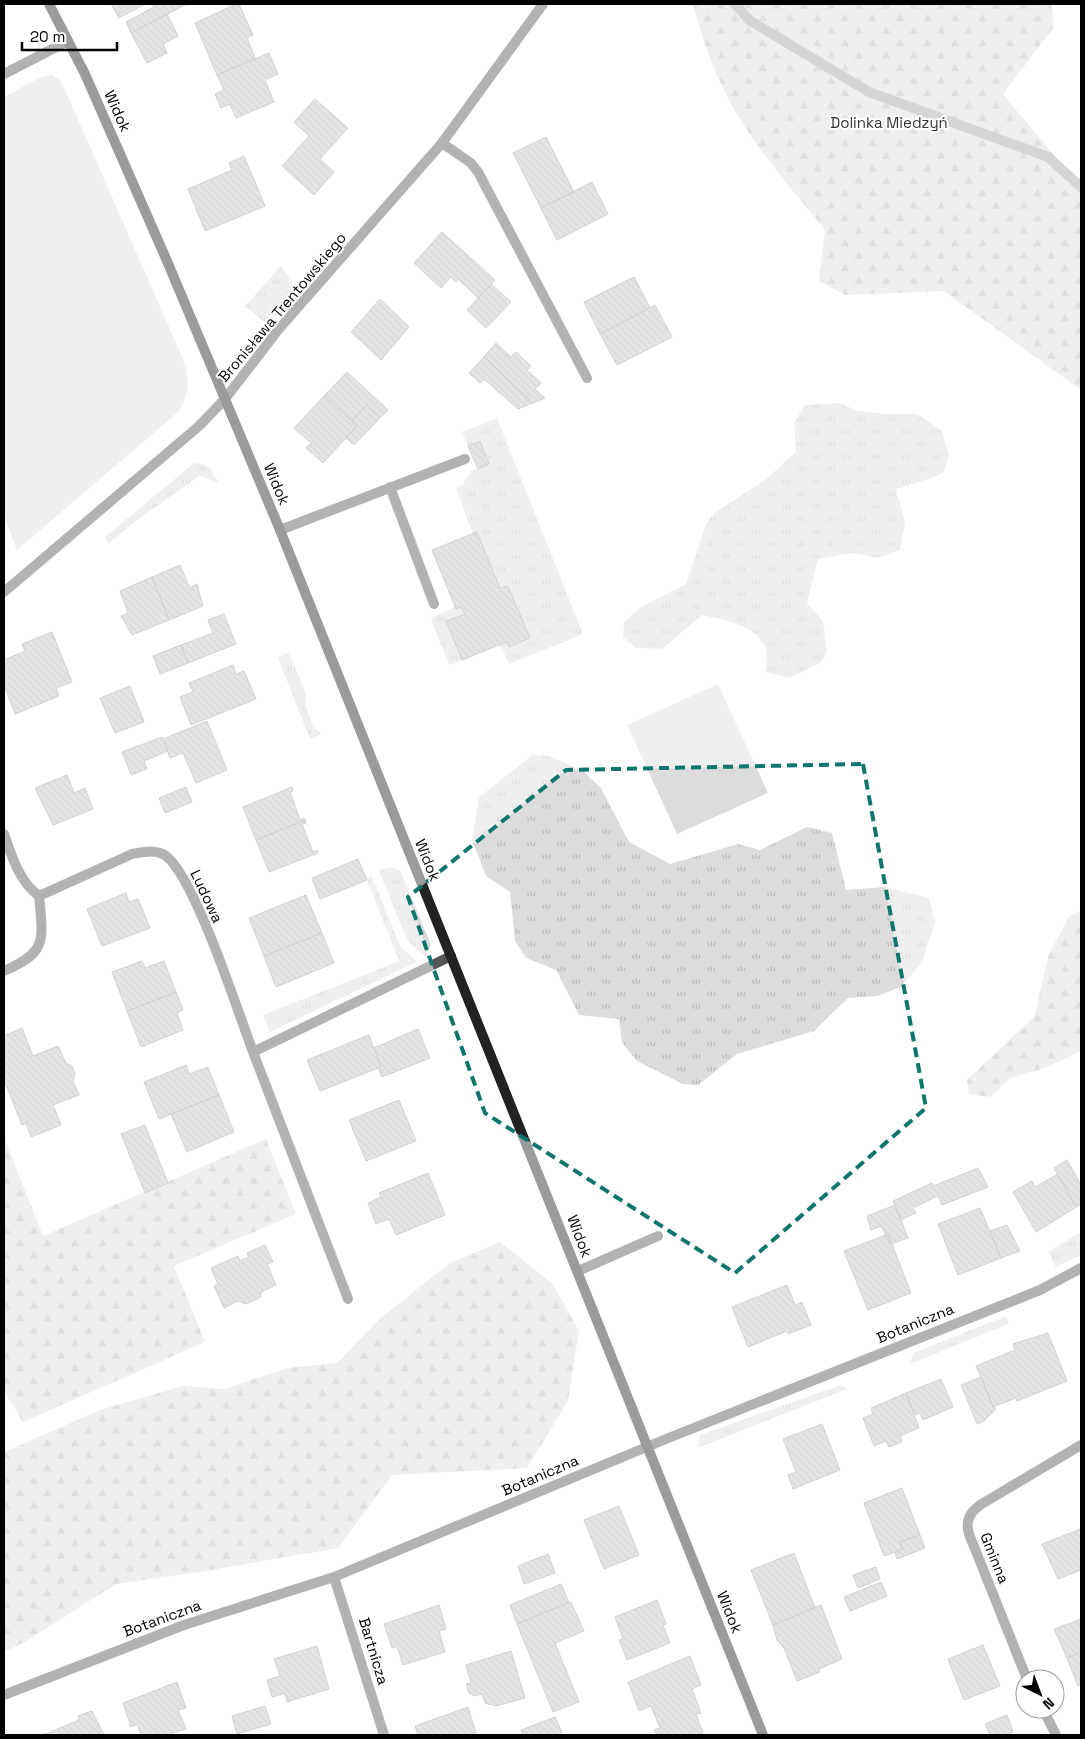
<svg xmlns="http://www.w3.org/2000/svg" width="1085" height="1739" font-family="'Space Grotesk',sans-serif">
  <defs>
    <pattern id="grass-tufts" width="24" height="20" patternUnits="userSpaceOnUse" patternTransform="scale(1.25)"><rect width="24" height="20" fill="#dcdcdc"/><path d="M3 7l-1-3M5 7V3M7 7l1-3M15 17l-1-3M17 17v-4M19 17l1-3" fill="none" stroke="#bbb"/></pattern>
    <pattern id="forest-firs" width="22" height="20" patternUnits="userSpaceOnUse" patternTransform="scale(1.25)"><rect width="22" height="20" fill="#dcdcdc"/><path d="M5 1l3.5 6h-7zM16 11l3.5 6h-7z" fill="#bbb"/></pattern>
    <pattern id="building-back-hatch" width="6" height="6" patternUnits="userSpaceOnUse" patternTransform="scale(1.25)"><rect width="6" height="6" fill="#c4c4c4"/><path d="M-1 5l2 2M0 0l6 6M5-1l2 2" fill="none" stroke="#a7a7a7"/></pattern>
  </defs>
  <rect width="100%" height="100%" fill="#fff"/>
  <path fill="url(#grass-tufts)" d="M281 266 292 281 293 290 264 322 245 306Z
    M839 403 855 410 884 414H917L941 430 949 454 944 472 935 477 896 489 905 522 900 550 878 558 852 553 818 559 807 603 823 621 827 651 822 662 790 678 765 672C766 666 768 655 766 649 756 624 724 620 702 615L662 649 636 648 623 637 624 622 641 607 686 584 706 524 713 514 765 480 796 452 794 423 805 405Z
    M497 418 583 634 509 664 500 644 506 642 509 647 530 638 508 586 500 588 477 532 473 534 456 488 462 485 471 471 489 464 480 441 468 446 462 432Z
    M194 463C208 463 212 470 218 482L199 476 133 523 108 544 105 537Z
    M455 607H461L465 614 446 622 462 660 449 665 431 620 433 617Z
    M289 652 306 694 305 705 314 728 322 734 310 739 278 658Z
    M533 755 549 756 583 771 601 788 629 842 670 864 738 844 760 850 807 827 832 833 846 890 884 887 929 898 935 922 922 962 901 987 877 996 848 998 814 1031 737 1054 698 1085 683 1084 637 1061 622 1043 619 1019 579 1015 556 970 526 958 515 941 510 892 486 876 472 840 479 797Z
    M389 867 400 870 431 945 425 957 407 940 379 871Z
    M371 875 400 946 417 962 270 1032 263 1015 399 961 367 880Z
    M1081 1232V1255L1056 1267 1048 1252Z
    M1006 1316 1009 1324 910 1364 913 1353Z
    M841 1385 847 1389 698 1448 700 1435Z"/>
  <path fill="url(#forest-firs)" d="M693 4H1049L1052 7 1054 27 1003 94 1081 188V390L944 291 845 295 819 281 825 230C790 186 749 142 724 90 710 62 701 34 693 4Z
    M1081 910V1051L1045 1068 1011 1078 990 1097 969 1094 967 1080 1034 1017 1049 954 1069 917Z
    M4 1137 43 1236 266 1139 296 1214 174 1266 205 1342 23 1422 4 1391Z
    M500 1242 553 1284 579 1331 568 1401 527 1468 392 1475 338 1548 200 1572 116 1584 23 1643 4 1652V1452L100 1410 183 1386 224 1389 287 1368 337 1363 382 1317 450 1263Z"/>
  <path fill="#dcdcdc" d="M52 75 61 81 70 101 183 359C189 380 191 395 177 413L17 550 4 516V97L41 77Z
    M718 684 768 793 677 834 627 725Z"/>
  <g fill="none" stroke-linecap="round" stroke-linejoin="round">
    <path stroke="#a3a3a3" stroke-width="10" d="M735 4 749 20 869 92 1048 157 1081 187"/>
  </g>
  <path fill="url(#building-back-hatch)" stroke="#999" d="M111 4H145L119 18Z
    M152 4H187L131 33 126 22 154 7Z
    M236 4H239L253 35 247 38 255 58 217 75 195 23Z
    M167 14 178 36 163 44 167 53 147 63 131 33Z
    M269 53 278 74 265 80 274 102 236 118 230 104 221 108 215 94 224 90 217 75Z
    M315 99 348 128 320 159 334 172 314 195 282 166 309 136 294 122Z
    M546 137 574 192 541 208 513 153Z
    M244 156 265 206 205 231 188 189 232 170 229 163Z
    M592 182 608 214 557 240 541 208Z
    M442 232 495 280 478 298 458 279 456 282 451 277 441 288 414 263Z
    M634 277 650 308 600 334 584 302Z
    M491 284 511 302 486 328 467 310Z
    M380 299 409 327 381 360 351 332Z
    M655 305 672 337 617 365 600 334Z
    M496 343 511 357 516 352 531 366 527 370 541 383 535 389 545 398 533 403 484 357Z
    M484 357 533 403 518 409 484 379 480 383 469 373Z
    M347 372 388 410 380 418 366 405 352 421 324 396Z
    M324 396 357 426 323 463 306 448 311 443 294 428Z
    M366 405 380 418 354 445 346 438 357 426 352 421Z
    M480 441 489 464 478 469 468 446Z
    M477 532 500 588 508 586 530 638 509 647 506 642 462 660 446 621 465 614 461 607 456 609 432 550Z
    M180 565 190 588 197 584 203 606 169 620 152 577Z
    M152 577 169 620 132 635 121 616 128 613 120 591Z
    M224 614 236 644 188 663 181 645 213 633 208 620Z
    M52 632 72 682 56 688 59 696 15 714 4 685V660L25 651 22 644Z
    M181 645 188 663 160 674 153 656Z
    M233 665 236 674 244 671 256 699 191 725 180 697 193 692 189 683Z
    M130 686 144 722 115 733 100 698Z
    M207 721 227 770 196 783 183 753 170 758 163 739Z
    M162 737 168 751 144 761 147 769 131 775 122 752Z
    M67 775 74 793 85 788 93 809 53 825 35 788Z
    M186 787 192 802 165 813 159 798Z
    M292 787 293 791 290 792 300 820 304 818 305 820 256 840 243 807Z
    M305 820 306 823 302 824 313 852 317 850 318 853 269 872 256 840Z
    M358 859 367 880 320 899 312 878Z
    M126 893 129 902 138 899 150 928 102 946 87 909Z
    M306 895 322 933 264 956 249 918Z
    M322 933 334 963 276 987 264 956Z
    M142 961 145 968 164 961 176 992 127 1011 112 972Z
    M176 992 183 1010 177 1013 183 1030 141 1047 127 1011Z
    M22 1028 33 1056 58 1046 66 1063 72 1066 75 1074 73 1081 79 1095 53 1105 61 1125 31 1137 26 1123 22 1125 4 1080V1036Z
    M418 1029 430 1058 382 1077 378 1068 381 1067 374 1048Z
    M369 1035 381 1067 320 1091 307 1060Z
    M186 1065 189 1074 208 1067 219 1095 159 1119 144 1082Z
    M219 1095 234 1132 187 1152 171 1114Z
    M399 1100 416 1141 366 1161 349 1120Z
    M145 1125 168 1183 145 1193 121 1134Z
    M1067 1160 1081 1185V1204L1076 1207 1054 1168Z
    M978 1168 988 1187 942 1205 938 1196 913 1208 916 1213 901 1220 893 1201 932 1183 933 1186Z
    M428 1173 445 1215 396 1235 389 1219 376 1224 368 1203 381 1197 379 1193Z
    M1058 1174 1076 1207 1036 1232 1013 1192 1032 1181 1035 1187Z
    M895 1205 908 1238 891 1244 881 1226 871 1230 867 1216Z
    M980 1208 1001 1258 958 1275 938 1224Z
    M1007 1225 1020 1251 1001 1258 990 1231Z
    M888 1234 911 1293 868 1310 844 1251Z
    M265 1245 273 1262 267 1264 276 1285 261 1292 260 1298 245 1304 238 1301 224 1308 214 1286 218 1284 211 1268 238 1256 240 1261 249 1257 247 1253Z
    M787 1285 795 1305 802 1302 811 1325 788 1334 787 1331 748 1347 732 1307Z
    M1048 1333 1067 1381 1017 1401 1016 1398 993 1407 976 1366 1015 1350 1013 1344Z
    M981 1377 993 1407 996 1409 984 1421 977 1424 961 1385Z
    M941 1379 953 1407 923 1420 920 1413 915 1415 906 1393Z
    M906 1393 919 1428 900 1436 902 1442 889 1447 886 1441 874 1446 863 1418 873 1414 871 1408Z
    M822 1424 840 1470 793 1489 788 1475 796 1472 783 1439Z
    M902 1488 920 1535 900 1542 903 1549 884 1556 864 1503Z
    M619 1506 639 1555 604 1569 584 1520Z
    M1081 1529V1570L1058 1579 1042 1544Z
    M920 1535 925 1548 897 1559 895 1552 903 1549 900 1542Z
    M794 1553 815 1608 773 1625 751 1570Z
    M548 1554 555 1573 524 1584 518 1566Z
    M876 1567 880 1579 858 1588 853 1575Z
    M881 1582 887 1596 850 1611 844 1597Z
    M561 1584 569 1602 517 1624 510 1605Z
    M657 1600 666 1624 663 1625 670 1643 627 1660 619 1640 623 1639 615 1617Z
    M571 1602 584 1631 555 1643 579 1702 553 1712 517 1624Z
    M439 1605 446 1629 439 1631 445 1652 403 1665 397 1646 392 1648 384 1624Z
    M821 1605 842 1659 819 1669 820 1672 797 1681 784 1648 777 1640 773 1625Z
    M1081 1619V1652L1067 1658 1054 1629Z
    M983 1645 1000 1686 964 1700 948 1659Z
    M317 1646 329 1689 287 1702 285 1693 272 1697 267 1680 280 1676 274 1659Z
    M511 1651 525 1698 496 1706 485 1703 482 1694 474 1696 469 1693 466 1684 471 1683 466 1665Z
    M1081 1652V1685L1078 1686 1067 1658Z
    M690 1656 701 1685 692 1689 701 1713 696 1714 703 1733 698 1735H657L654 1730 660 1728 651 1706 639 1711 628 1682Z
    M177 1682 186 1708 178 1710 186 1729 167 1735H141L137 1724 131 1727 123 1703Z
    M265 1706 271 1724 237 1734 232 1716Z
    M468 1707 476 1733 470 1735H418L415 1726Z
    M92 1711 104 1735H43L79 1720 78 1716Z
    M1007 1715 1013 1732 1006 1735H990L985 1724Z
    M555 1717 563 1735H523L521 1730Z"/>
  <g fill="none" stroke-linecap="round" stroke-linejoin="round">
    <path stroke="#555" stroke-width="10" d="M442 143 471 163 478 172 587 378
      M390 487 434 604
      M280 530 465 459
      M578 1271 658 1236"/>
    <path stroke="#555" stroke-width="10" d="M4 74 68 41
      M4 592 199 426 225 399 278 330 442 143 543 4
      M4 834C12 857 19 881 39 896 43 940 48 952 4 971
      M39 896 132 854C144 852 156 849 166 856 195 878 238 1012 253 1052
      M348 1299 253 1052 451 956
      M334 1577 384 1735
      M1027 1679 969 1534C965 1520 970 1513 980 1505L1081 1445
      M4 1695 184 1625 334 1577 666 1439 1040 1290 1081 1268
      M1043 1709 1056 1735"/>
    <path stroke="#222" stroke-width="10" d="M49 4 85 74 167 261 280 530 763 1735"/>
  </g>
  <path d="M0 0H1085V1739H0ZM863 764 926 1108 735 1273 485 1113 408 897 566 770Z" fill="#fff" fill-opacity=".55" fill-rule="evenodd"/>
  <path fill="none" stroke="#0f766e" stroke-width="4" stroke-dasharray="10 6" stroke-linejoin="round" d="M863 764 926 1108 735 1273 485 1113 408 897 566 770Z"/>
  <g text-anchor="middle" dominant-baseline="central" stroke-width="4" stroke-linejoin="round" paint-order="stroke">
    <g font-size="15" fill="#000" stroke="#fff">
      <text transform="translate(118 111) rotate(66)">Widok</text>
      <text transform="translate(282 307) rotate(-50)">Bronisława Trentowskiego</text>
      <text transform="translate(277 484) rotate(67)">Widok</text>
      <text transform="translate(428 860) rotate(68)">Widok</text>
      <text transform="translate(207 896) rotate(65)">Ludowa</text>
      <text transform="translate(580 1236) rotate(69)">Widok</text>
      <text transform="translate(915 1323) rotate(-22)">Botaniczna</text>
      <text transform="translate(540 1475) rotate(-23)">Botaniczna</text>
      <text transform="translate(995 1558) rotate(68)">Gminna</text>
      <text transform="translate(730 1612) rotate(68)">Widok</text>
      <text transform="translate(162 1618) rotate(-20)">Botaniczna</text>
      <text transform="translate(374 1651) rotate(73)">Bartnicza</text>
    </g>
    <g font-size="15" fill="#333" stroke="#fff">
      <text x="889" y="122">Dolinka Miedzyń</text>
    </g>
  </g>
  <rect width="1085" height="1739" fill="none" stroke="#000000" stroke-width="10"/>
  <g transform="translate(1040 1694) rotate(138)"><circle r="24" fill="#ffffff" stroke="#999999"/>
  <path d="M0-4L9 19L0 12L-9 19Z" fill="#000000"/>
  <text y="-8" font-size="14" font-weight="bold" text-anchor="middle" fill="#000000">N</text>
  </g>
  <path d="M22 42v8h95v-8" fill="none" stroke="#000000" stroke-width="2.5"/>
  <text x="30" y="42" font-size="15" fill="#000000" stroke="#ffffff" stroke-width="4" paint-order="stroke">20 m</text>
</svg>
